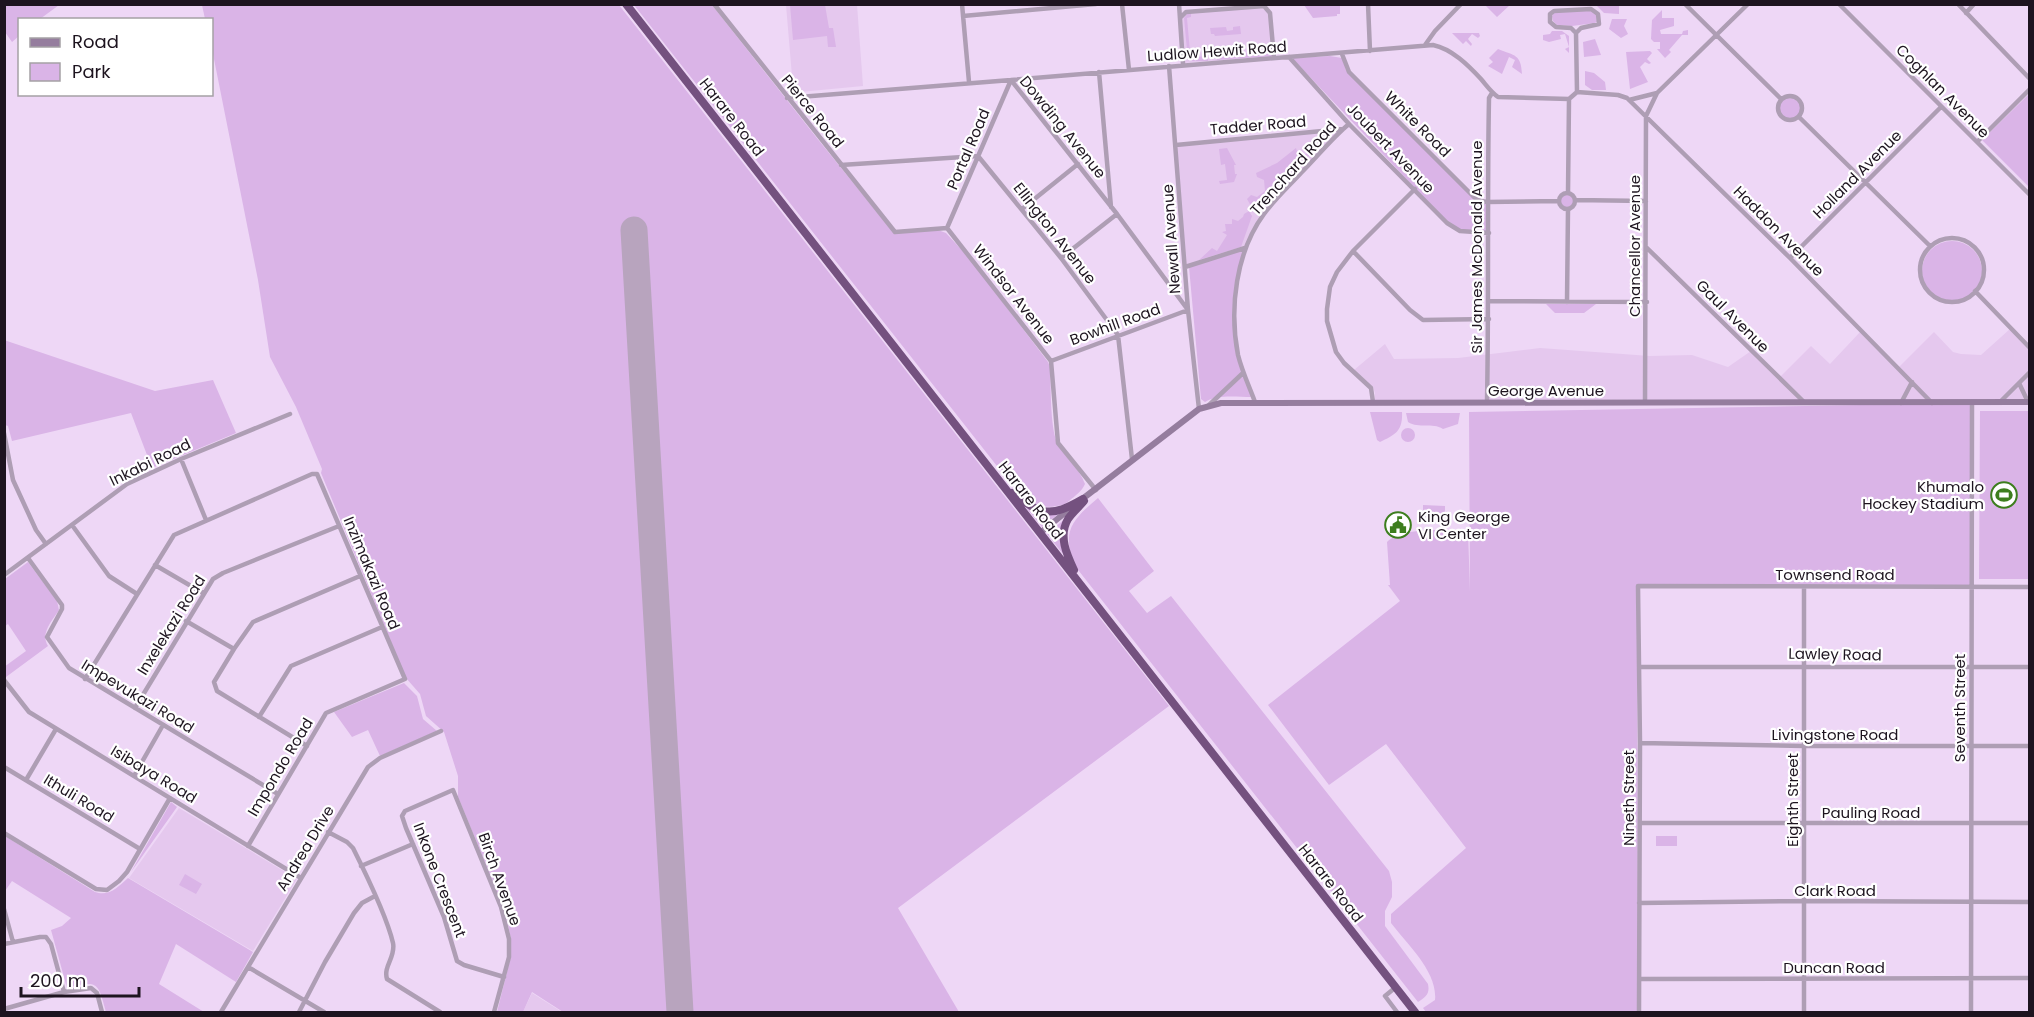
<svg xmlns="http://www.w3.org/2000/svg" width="2034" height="1017" font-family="Poppins,sans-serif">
  <rect width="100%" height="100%" fill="#eed7f6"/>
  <path fill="#e5c8ee" d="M786 5H857L863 86 800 92 792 76Z
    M1260 6 1268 11 1273 57 1184 63 1181 18 1185 13Z
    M1340 130 1263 213 1245 248 1185 266 1177 146Z
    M2010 329 2029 349 2030 399 1375 400V393L1373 387 1354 370 1385 344 1394 359 1458 358 1540 348 1650 356 1692 355 1728 367 1751 351 1779 378 1811 346 1830 364 1861 331 1898 368 1934 332 1953 352 1961 354 1981 355Z
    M179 808 297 879 253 951 129 878Z
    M532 993 562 1012H523Z"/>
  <path fill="#dab4e7" d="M1613 4 1619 6V14L1604 13 1596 5Z
    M4 5 5 4 59 5 40 19 20 20 19 36 12 42 5 32Z
    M202 5H619L1169 706 898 908 959 1012H563L532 992 523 1012H497L511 956V939L505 911 458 797V776L444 732 426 716 420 694 406 678 321 473 322 469 296 407 270 357 258 280 212 49V20L205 19Z
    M634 5H712L816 137 893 232 938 230 946 233 970 259 1048 362 1050 367C1051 385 1050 427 1057 442 1064 457 1079 467 1085 484 1082 491 1075 496 1069 501 1065 505 1062 505 1056 506 1034 511 1024 493 1011 479 1007 474 1001 470 997 466Z
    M790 5H825L829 28H833L836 47H828L827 36 793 40Z
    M1304 5H1340V14H1337V16L1313 18Z
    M1485 5H1510L1497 17Z
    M1591 10 1596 14 1597 22 1595 23 1572 26 1557 25 1553 21 1552 16 1554 12Z
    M1662 10V18H1674V26L1660 30 1661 34H1682L1683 31 1688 30V35H1682L1669 50 1671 52 1665 58 1657 49H1660V42H1654L1651 39 1652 20Z
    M1191 13V17L1187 18 1190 52 1196 57 1208 56V61H1188L1184 18 1187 14Z
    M1612 19H1627L1624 26 1628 34 1621 38 1609 29Z
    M1240 26 1241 34 1215 36 1214 34H1211L1210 28 1226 27 1227 31 1233 30V27Z
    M1552 31H1562L1569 36V53L1565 49 1569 47 1565 34 1560 35 1561 39 1549 42 1543 40V35L1550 34Z
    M1452 33H1479L1480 36 1478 38 1472 34 1468 39 1472 44 1471 46 1466 41 1463 44Z
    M1595 39 1601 55 1584 57 1583 42Z
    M1270 46 1272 56 1217 60 1216 55 1264 52Z
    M1498 49C1515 56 1521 54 1522 74L1512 67 1515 60 1509 57 1502 74 1488 66 1493 62 1489 58Z
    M1650 51 1652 53 1647 59 1651 63 1649 64 1645 62 1640 67 1648 82 1630 89 1626 52Z
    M1330 56 1342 58 1346 70 1476 201 1486 203 1488 232 1460 230 1448 223 1292 58Z
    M1585 71 1594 73 1605 82 1606 90H1592L1585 85Z
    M2029 94V187L1982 140Z
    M1778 108a12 12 0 1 1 24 0a12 12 0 1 1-24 0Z
    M1227 148 1236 165H1234L1235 174H1237L1234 182 1220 184 1219 181 1227 180 1225 164 1221 165 1219 149Z
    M1296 148 1298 155 1312 153 1273 190 1255 213 1247 199 1251 195 1257 197 1265 191 1264 180 1257 177 1256 173 1277 163Z
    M1559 201a8 8 0 1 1 16 0a8 8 0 1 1-16 0Z
    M1249 211 1252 216 1241 247 1199 260 1212 248 1217 251 1227 235 1222 232 1226 231 1225 224H1232V219L1238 221 1243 217 1244 214Z
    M1922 271a30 30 0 1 1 60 0a30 30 0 1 1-60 0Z
    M1244 250 1236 281 1235 341 1251 397C1237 397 1217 394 1205 402L1201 399 1189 267Z
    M1546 304H1596L1584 313H1555Z
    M4 340 155 391 213 380 236 433 152 468 131 413 12 441 8 426 5 425Z
    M1972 403 1971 587 1637 585 1638 1012H1426L1423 1008 1435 1000C1438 972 1407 944 1391 923V914L1466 848 1386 744 1329 785 1268 705 1400 601 1388 585H1390L1387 542C1403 526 1447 531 1468 530L1470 592 1469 412Z
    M1980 411H2029V579H1979Z
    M1370 412H1402C1403 431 1395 435 1380 442L1377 440Z
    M1406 413H1460L1458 424 1443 429C1432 422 1419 429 1408 422Z
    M1401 435a7 7 0 1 1 14 0a7 7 0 1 1-14 0Z
    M1098 498 1154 571 1129 591 1147 613 1171 596 1389 871 1392 882V897L1385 911V926L1428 984C1430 994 1426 997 1418 1002L1075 566C1061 531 1072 520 1098 498Z
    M1022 503 1061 512 1042 527Z
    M1423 505 1445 506V517H1423Z
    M1066 518 1067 559 1047 534Z
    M28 562 57 601 59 610C52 621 40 633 48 646L6 677 4 667 26 651 8 624 5 626V579Z
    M404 683 417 696 423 719 437 731 380 756 368 730 352 737 334 712Z
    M171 802 177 807 131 872Z
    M5 836 95 892C109 897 118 887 128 878L253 952 236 982 176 944 159 984 204 1012H106C98 982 98 980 67 988L51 930 62 926 71 918 12 881 5 891Z
    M1656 836H1677V846H1656Z
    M185 874 202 884 196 894 179 885Z"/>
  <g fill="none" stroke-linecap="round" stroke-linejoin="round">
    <path stroke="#b8a4be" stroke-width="27" d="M634 230 680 1012"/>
    <path stroke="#ae9eb4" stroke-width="4.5" d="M714 4 895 232 947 228 1051 361 1058 443 1096 490
      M962 4 969 82
      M1122 4 1129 70
      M1179 4 1183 64
      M1368 4 1370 51
      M1685 4 1781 99
      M1839 4 2030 195
      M1958 4 2030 79
      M1591 9 1598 14 1599 24 1581 28 1576 33 1571 28 1556 27 1550 22V14L1554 11Z
      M1966 13 1974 4
      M963 16 1096 4
      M1180 18 1186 12 1264 6 1270 13 1274 58
      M1576 33 1577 92
      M1425 45 1435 31 1461 4
      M1342 54 1349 72 1477 200 1487 202 1559 201
      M1289 57 1349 124 1447 223 1460 231 1489 233
      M1169 66 1188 310 1199 409
      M1099 72 1111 207
      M1778 108a12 12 0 1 1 24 0a12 12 0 1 1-24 0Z
      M787 98 1011 80 1117 214 1188 310 1051 361
      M1629 100 1657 93 1748 4
      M1799 117 1930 246
      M1977 142 2030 89
      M1176 145 1343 129
      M841 165 978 156 1061 258 1118 335 1132 459
      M1568 193 1569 99
      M1559 201a8 8 0 1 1 16 0a8 8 0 1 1-16 0Z
      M1575 200 1646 201
      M1022 209 1078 164
      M947 228 1011 80 1433 45C1452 49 1468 65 1481 79 1487 86 1491 92 1498 97L1569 99 1577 92 1618 95 1627 98 1790 258 1932 403
      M1920 270a32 32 0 1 1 64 0a32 32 0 1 1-64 0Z
      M1647 248 1803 401
      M1353 251 1410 310 1423 320 1489 319
      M1061 258 1117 214
      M1790 258 1941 107
      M1185 267 1245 248
      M1975 291 2030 348
      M1489 301 1647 302
      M1567 302 1568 209
      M2019 383 2028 402
      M1255 402C1249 386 1242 371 1238 355 1229 308 1236 252 1264 214 1275 199 1289 186 1301 173 1317 157 1332 138 1349 124
      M1373 402 1371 388 1344 363 1336 352 1327 321V309L1330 287 1337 272 1353 251 1415 189
      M1487 402C1489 301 1487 200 1489 98L1492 93
      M1645 402 1646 116 1657 93
      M2000 402 2030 372
      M1901 403 1912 382
      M1209 405 1243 373
      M4 433 13 480 36 530 46 544
      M181 459 206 520
      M72 525 109 576 137 594
      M28 558 62 605V609L47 637 69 668 278 794
      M155 565 203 593
      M4 575 127 484 181 459 290 414
      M186 621 234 649
      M1639 667H2030
      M85 679 174 535 312 474H317L405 679 326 713 248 846
      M4 680 29 712 301 878
      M135 708 213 579 223 573 339 526
      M259 717 291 666 382 627
      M1640 743 1804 746H2030
      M307 746 217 691 214 682 234 649 253 622 360 576
      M4 767 140 849
      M134 776 163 725
      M26 780 56 729
      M1640 823H2030
      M328 832 347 842 353 848C365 872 387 917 393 943 396 957 383 966 387 979L440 1012
      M4 833 96 889 107 890 119 881 127 872 170 798
      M361 866 413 844
      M1639 903 1804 901 2030 902
      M4 909 13 942
      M4 944 40 937H46L51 944 64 992 91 988 97 993 102 1012
      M248 967 324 1012
      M1640 979 2030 978
      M1396 987 1385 996 1397 1012
      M4 1009 64 992
      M221 1012 368 767 380 758 441 731
      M299 1012 325 962 354 913 362 903 375 896
      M494 1012 509 957V939L501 907 453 790 405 811 402 816 406 828 444 917 457 961 464 965 504 977
      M1639 1012 1640 743 1638 586 2030 587
      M1804 1012V587
      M1971 1012 1972 403"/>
    <path stroke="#957d9e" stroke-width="6" d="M1081 500 1199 409 1221 403 2030 402
      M1040 533 1071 508"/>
    <path stroke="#74517f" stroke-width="8" d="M626 4 1415 1012
      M1012 493C1042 515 1050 518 1083 499
      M1074 570C1067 555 1058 536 1068 519 1072 513 1079 507 1084 501"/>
  </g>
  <defs>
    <g id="stadium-ring" transform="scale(1.35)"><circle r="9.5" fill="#fff" stroke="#3d7e1e" stroke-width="1.5"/><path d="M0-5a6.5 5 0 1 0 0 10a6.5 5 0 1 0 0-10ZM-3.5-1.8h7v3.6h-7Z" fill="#3d7e1e"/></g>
    <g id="civic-ring" transform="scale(1.35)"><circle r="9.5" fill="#fff" stroke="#3d7e1e" stroke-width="1.5"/><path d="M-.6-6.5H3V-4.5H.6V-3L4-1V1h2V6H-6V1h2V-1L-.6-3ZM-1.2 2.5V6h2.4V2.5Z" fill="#3d7e1e"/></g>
  </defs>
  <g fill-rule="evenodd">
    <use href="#stadium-ring" x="2004" y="495"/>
    <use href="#civic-ring" x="1398" y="525"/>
  </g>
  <g text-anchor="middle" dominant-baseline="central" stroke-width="4.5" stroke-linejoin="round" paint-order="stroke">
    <g font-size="15" fill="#1d141f" stroke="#fff">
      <text transform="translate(1217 51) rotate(-4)">Ludlow Hewit Road</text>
      <text transform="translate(1943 91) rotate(45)">Coghlan Avenue</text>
      <text transform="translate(813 111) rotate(51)">Pierce Road</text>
      <text transform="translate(732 117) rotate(52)">Harare Road</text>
      <text transform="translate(1418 124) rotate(45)">White Road</text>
      <text transform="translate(1258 125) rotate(-5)">Tadder Road</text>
      <text transform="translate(1063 127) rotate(51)">Dowding Avenue</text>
      <text transform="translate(1391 148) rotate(46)">Joubert Avenue</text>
      <text transform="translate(968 149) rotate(-67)">Portal Road</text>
      <text transform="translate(1293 168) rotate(-48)">Trenchard Road</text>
      <text transform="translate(1857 174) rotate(-45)">Holland Avenue</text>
      <text transform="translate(1779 231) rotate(45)">Haddon Avenue</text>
      <text transform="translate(1055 233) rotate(52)">Ellington Avenue</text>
      <text transform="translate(1171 239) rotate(-94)">Newall Avenue</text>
      <text transform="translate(1634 246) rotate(-90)">Chancellor Avenue</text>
      <text transform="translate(1476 247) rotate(-90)">Sir James McDonald Avenue</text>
      <text transform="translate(1014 294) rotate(52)">Windsor Avenue</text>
      <text transform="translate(1733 316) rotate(45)">Gaul Avenue</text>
      <text transform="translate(1115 324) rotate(-20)">Bowhill Road</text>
      <text x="1546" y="390">George Avenue</text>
      <text transform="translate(150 462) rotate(-26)">Inkabi Road</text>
      <text transform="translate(1031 500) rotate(52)">Harare Road</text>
      <text transform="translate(372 573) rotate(67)">Inzimakazi Road</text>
      <text x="1835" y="574">Townsend Road</text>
      <text transform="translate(171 625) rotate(-58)">Inxelekazi Road</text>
      <text transform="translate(1835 654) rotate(1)">Lawley Road</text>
      <text transform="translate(138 696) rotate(31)">Impevukazi Road</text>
      <text transform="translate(1959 708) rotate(-90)">Seventh Street</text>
      <text x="1835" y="734">Livingstone Road</text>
      <text transform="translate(280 767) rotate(-59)">Impondo Road</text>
      <text transform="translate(154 774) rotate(31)">Isibaya Road</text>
      <text transform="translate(79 798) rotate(31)">Ithuli Road</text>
      <text transform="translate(1628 798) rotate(-90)">Nineth Street</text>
      <text transform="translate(1792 800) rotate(-90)">Eighth Street</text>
      <text x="1871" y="812">Pauling Road</text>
      <text transform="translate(305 848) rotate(-59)">Andrea Drive</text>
      <text transform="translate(500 879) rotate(70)">Birch Avenue</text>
      <text transform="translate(440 880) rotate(69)">Inkone Crescent</text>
      <text transform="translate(1331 883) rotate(52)">Harare Road</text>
      <text x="1835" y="890">Clark Road</text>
      <text x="1834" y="967">Duncan Road</text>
    </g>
    <g font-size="15" fill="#1d141f" stroke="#fff" text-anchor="end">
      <text x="1984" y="486">Khumalo<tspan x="1984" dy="17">Hockey Stadium</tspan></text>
      <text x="1418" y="516" text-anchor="start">King George<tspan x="1418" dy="17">VI Center</tspan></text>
    </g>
  </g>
  <rect width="2034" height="1017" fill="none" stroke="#1d141f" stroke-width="12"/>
  <rect x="18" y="18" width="195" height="78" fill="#ffffff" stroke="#a5a1a5" stroke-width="1.5"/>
  <rect x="30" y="38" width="30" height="9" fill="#957d9e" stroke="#a5a1a5" stroke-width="1.5"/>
  <text x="72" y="48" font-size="18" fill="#1d141f">Road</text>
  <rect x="30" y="63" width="30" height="18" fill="#dab4e7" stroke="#a5a1a5" stroke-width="1.5"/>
  <text x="72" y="78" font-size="18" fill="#1d141f">Park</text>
  <path d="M21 987v9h118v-9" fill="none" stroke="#1d141f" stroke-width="3"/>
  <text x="30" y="987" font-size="18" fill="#1d141f" stroke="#ffffff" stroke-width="4.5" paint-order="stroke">200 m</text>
</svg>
